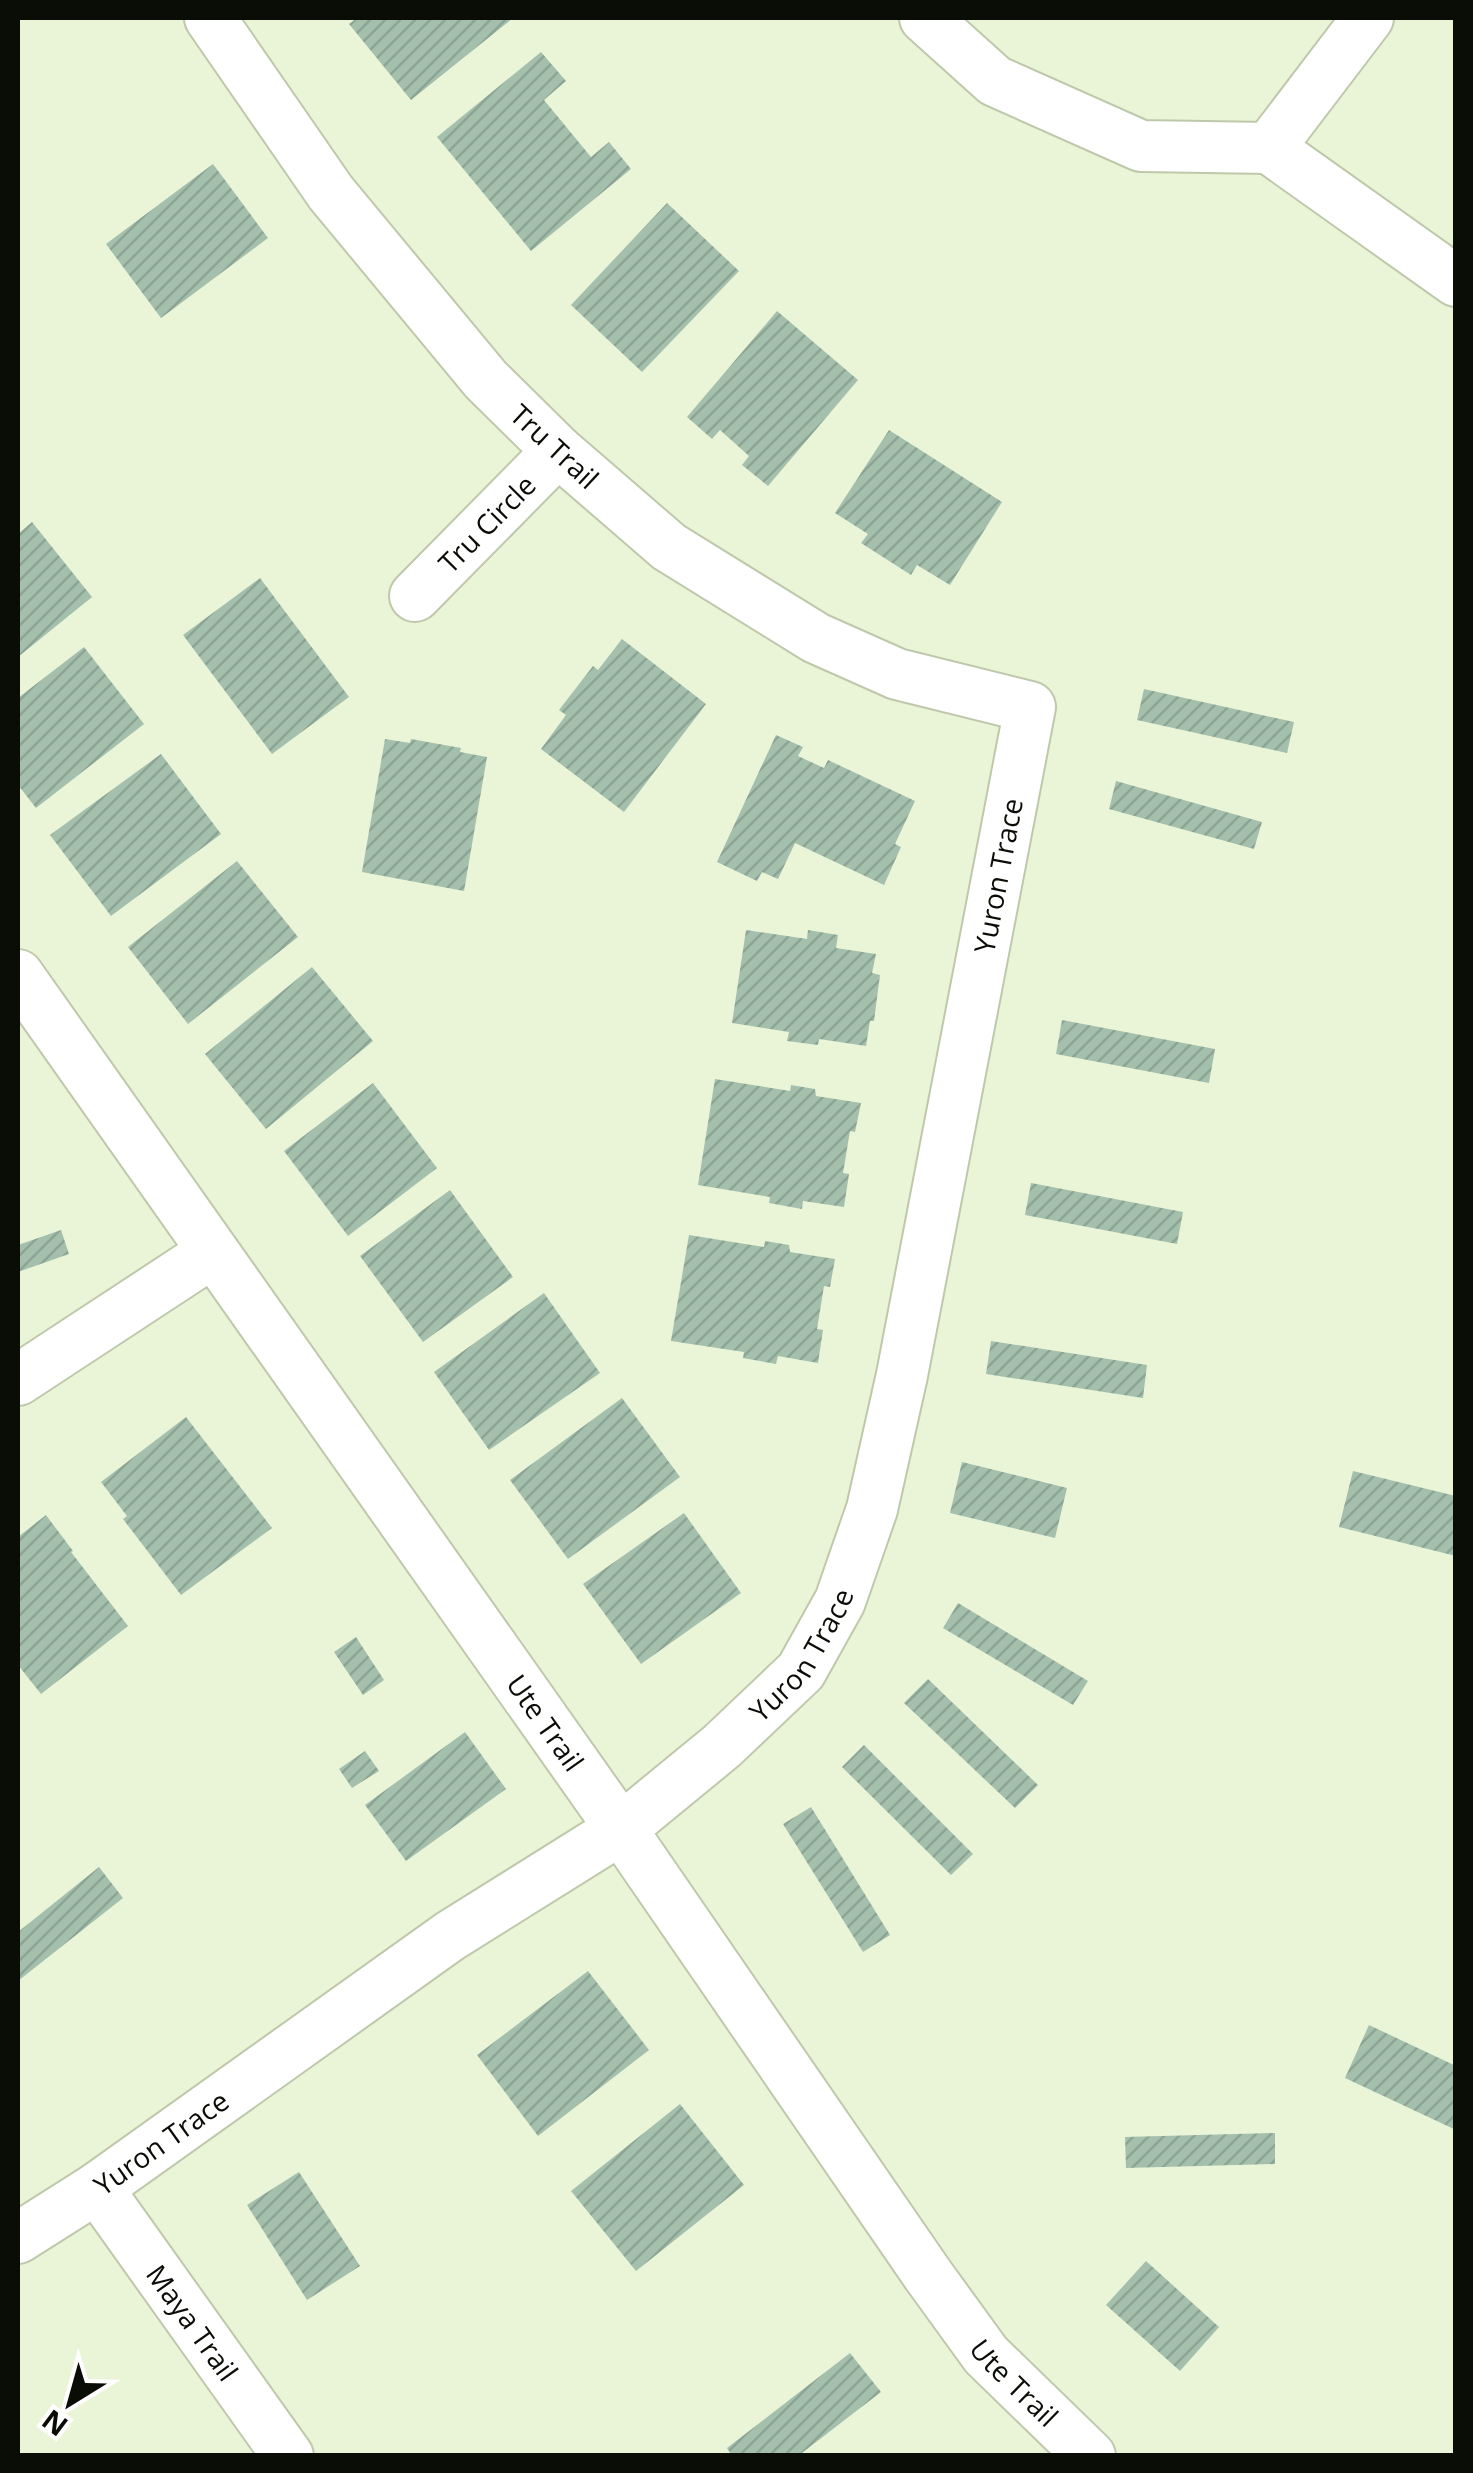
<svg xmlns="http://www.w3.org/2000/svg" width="1473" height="2473" font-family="'Open Sans',sans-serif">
  <defs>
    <pattern id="building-hatch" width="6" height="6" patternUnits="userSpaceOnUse" patternTransform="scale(2.5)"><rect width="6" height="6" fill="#a4c0ad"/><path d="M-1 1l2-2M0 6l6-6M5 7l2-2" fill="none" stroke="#8ca493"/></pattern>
  </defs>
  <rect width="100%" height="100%" fill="#eaf5d8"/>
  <path fill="url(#building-hatch)" d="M357 18H513L411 100 349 24Z
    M541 52 566 81 544 100 591 157 609 142 631 169 531 251 437 137Z
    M213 164 268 238 161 318 106 244Z
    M667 203 739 271 642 372 571 305Z
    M777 311 858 380 768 486 742 465 749 456 720 430 712 439 687 417Z
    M889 430 1002 502 950 585 917 565 911 575 861 543 868 534 835 513Z
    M32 522 92 597 18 657V534Z
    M260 578 349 697 272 754 183 635Z
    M622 639 706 704 624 812 541 749 566 715 559 710 593 666 598 670Z
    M84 647 144 724 36 808 18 785V698Z
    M1144 689 1294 722 1287 753 1137 720Z
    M776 735 803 747 798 756 824 768 828 760 915 801 895 844 901 847 884 885 795 843 778 879 762 872 757 881 717 862Z
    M385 739 410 743 411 739 461 748 460 752 487 757 464 891 362 872Z
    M161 754 221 834 111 916 50 835Z
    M1116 781 1262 822 1254 849 1109 809Z
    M237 861 298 937 188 1024 128 947Z
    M746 930 807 939 808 930 838 935 836 948 876 954 872 973 880 975 874 1021H870L866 1046 819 1039 818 1045 787 1041 789 1032 732 1023Z
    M312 967 373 1041 266 1129 205 1054Z
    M1062 1020 1215 1049 1209 1083 1056 1054Z
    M715 1079 790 1091 791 1085 815 1089 816 1096 861 1103 855 1132 850 1131 843 1173 849 1174 844 1207 803 1201 802 1209 769 1203 770 1197 698 1185Z
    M373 1083 437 1168 348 1236 284 1151Z
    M1031 1183 1183 1212 1177 1244 1025 1215Z
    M450 1190 513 1277 423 1342 360 1256Z
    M61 1230 69 1254 18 1272V1245Z
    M689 1235 764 1247 765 1241 789 1245 790 1252 835 1259 830 1287 824 1286 817 1329 823 1330 818 1363 778 1356 776 1364 743 1358 744 1352 671 1341Z
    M544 1293 600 1373 489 1450 434 1372Z
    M991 1341 1147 1365 1143 1398 986 1374Z
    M622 1398 680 1477 568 1559 510 1480Z
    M186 1417 272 1528 181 1595 123 1519 127 1516 101 1482Z
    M962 1462 1067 1488 1055 1538 950 1513Z
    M1353 1471 1456 1496V1556L1339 1527Z
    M684 1513 741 1593 641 1664 583 1584Z
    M46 1515 73 1551 71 1552 128 1626 41 1694 18 1665V1537Z
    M958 1603 1088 1681 1073 1705 943 1628Z
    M356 1637 384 1680 363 1695 334 1652Z
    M928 1679 1038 1785 1015 1808 904 1703Z
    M465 1732 506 1789 406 1861 365 1805Z
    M864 1745 973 1854 951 1875 842 1767Z
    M365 1751 379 1771 352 1788 339 1769Z
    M811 1807 890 1935 863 1952 783 1824Z
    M99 1867 123 1898 18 1981V1932Z
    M588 1971 649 2050 538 2136 477 2055Z
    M1369 2025 1456 2066V2130L1345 2078Z
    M680 2104 744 2185 636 2271 571 2191Z
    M1275 2133V2164L1126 2168 1125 2137Z
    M299 2172 360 2266 307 2300 247 2205Z
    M1146 2261 1219 2327 1180 2371 1106 2305Z
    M850 2353 881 2392 798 2456H732L727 2448Z"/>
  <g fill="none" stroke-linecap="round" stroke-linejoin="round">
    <g stroke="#bec8ab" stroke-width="54">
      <g id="minor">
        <path d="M925 18 995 81 1141 146 1269 148 1368 18"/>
        <path d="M1269 148 1456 281"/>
        <path id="s1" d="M415 596 558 451"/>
        <path id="s2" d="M18 975 621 1829 928 2275 986 2355 1090 2456"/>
        <path d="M18 1380 213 1252"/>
        <path id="s3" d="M97 2188 288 2456"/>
        <path id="s4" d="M18 2238 97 2188 450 1936 621 1829 722 1746 801 1671 840 1601 872 1509 902 1375 1030 707 897 674 816 638 669 547 558 451 486 380 331 193 210 18"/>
      </g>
    </g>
    <use href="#minor" stroke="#fff" stroke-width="50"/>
  </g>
  <g text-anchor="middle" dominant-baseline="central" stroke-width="10" stroke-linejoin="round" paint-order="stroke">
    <g font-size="28" fill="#0a0d05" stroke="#fff">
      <text transform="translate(555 446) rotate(43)">Tru Trail</text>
      <text stroke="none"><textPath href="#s1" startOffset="102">Tru Circle</textPath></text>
      <text stroke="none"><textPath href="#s4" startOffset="1792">Yuron Trace</textPath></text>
      <text stroke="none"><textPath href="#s4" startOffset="982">Yuron Trace</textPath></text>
      <text stroke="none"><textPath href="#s2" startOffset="915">Ute Trail</textPath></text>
      <text stroke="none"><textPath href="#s4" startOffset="172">Yuron Trace</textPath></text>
      <text stroke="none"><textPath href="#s3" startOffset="165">Maya Trail</textPath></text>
      <text stroke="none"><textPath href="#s2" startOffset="1725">Ute Trail</textPath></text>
    </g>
  </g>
  <rect width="1473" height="2473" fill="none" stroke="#0a0d05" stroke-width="40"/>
  <g transform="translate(70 2403) rotate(217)" stroke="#ffffff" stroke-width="8" paint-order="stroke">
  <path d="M0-8L18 38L0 25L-18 38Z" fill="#0a0d05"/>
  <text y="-15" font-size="28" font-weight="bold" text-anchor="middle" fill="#0a0d05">N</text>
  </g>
</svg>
